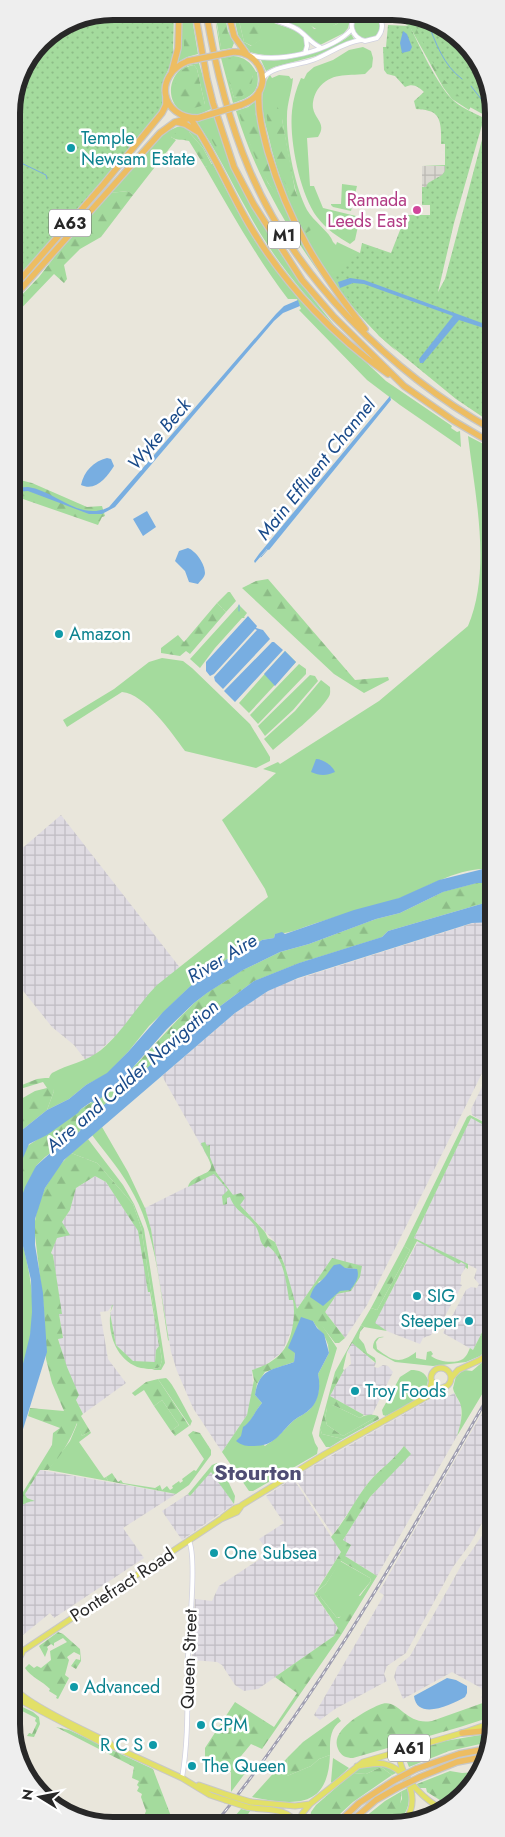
<svg xmlns="http://www.w3.org/2000/svg" width="505" height="1837" font-family="Jost,sans-serif">
  <defs>
    <pattern id="industrial-grid" width="8" height="8" patternUnits="userSpaceOnUse" patternTransform="scale(1.25)"><rect width="8" height="8" fill="#dfdbe2"/><path d="M0 4h8M4 0v8" fill="none" stroke="#bfbcc2"/></pattern>
    <pattern id="forest-firs" width="22" height="20" patternUnits="userSpaceOnUse" patternTransform="scale(1.25)"><rect width="22" height="20" fill="#a4db9d"/><path d="M5 1l3.5 6h-7zM16 11l3.5 6h-7z" fill="#8dbc87"/></pattern>
    <pattern id="park-dots" width="8" height="8" patternUnits="userSpaceOnUse" patternTransform="scale(1.25)"><rect width="8" height="8" fill="#a4db9d"/><path d="M2 2h.1M6 6h.1" fill="none" stroke="#8dbc87" stroke-width="1.8" stroke-linecap="round"/></pattern>
    <pattern id="plaza-grid" width="8" height="8" patternUnits="userSpaceOnUse" patternTransform="scale(1.25)"><rect width="8" height="8" fill="#dad8d1"/><path d="M0 4h8M4 0v8" fill="none" stroke="#bbb9b3"/></pattern>
  </defs>
  <rect width="100%" height="100%" fill="#e9e6db"/>
  <path fill="url(#industrial-grid)" fill-rule="evenodd" d="M61 815 181 969 122 1030 87 1062 74 1045 52 1027 12 977V857Z
    M481 922H493V1051L367 1305 345 1338 325 1312 337 1294 332 1258 297 1309 296 1320 282 1352 263 1367 252 1371 253 1388 247 1415 222 1452 193 1408 177 1371 171 1352 151 1229 145 1208 215 1173 237 1201 216 1172 162 1076 235 1013 268 991 285 983 473 923ZM241 1206 275 1242 285 1266 290 1287 274 1245Z
    M493 1065V1127L472 1115 471 1109Z
    M471 1117 493 1130V1311L473 1350 443 1333 466 1290 471 1287 477 1288 479 1284 474 1278 477 1269 414 1238Z
    M95 1176 106 1182 139 1232 159 1346 156 1350 155 1362H133L116 1345 110 1313 113 1309 112 1306 108 1311 100 1312 108 1359 126 1383 83 1414 76 1400 58 1338H63L59 1314 61 1313 53 1255 51 1254 62 1222 70 1210 76 1188Z
    M418 1241 459 1263 460 1262 467 1265 461 1275V1281L460 1284 462 1285 456 1296 452 1298 450 1302 451 1305 438 1329 435 1328 431 1335 423 1338 420 1344 389 1332 374 1324Z
    M352 1343 359 1347 363 1353 372 1358 371 1361 376 1363 374 1367 378 1368 383 1365 388 1366 393 1372 372 1415H364L330 1396 344 1370 351 1364 350 1354 347 1352Z
    M441 1393 449 1396 454 1393 461 1405V1422L457 1436 377 1576 345 1556 343 1540 370 1497 410 1454 404 1446 396 1458 379 1471 368 1483 333 1535 294 1477Z
    M493 1394V1504L470 1544 453 1567 406 1653 387 1666 384 1674 387 1681 335 1709 320 1720 314 1715 384 1595 379 1592Z
    M40 1470 176 1494 123 1528 144 1558 54 1618 50 1613 12 1644V1519L16 1511 26 1502 33 1500 27 1498 25 1494Z
    M211 1471 234 1504 182 1540 162 1511 188 1494 190 1496Z
    M293 1478 341 1552 314 1594 338 1628 334 1636 258 1689 244 1691 235 1685 222 1665 217 1662 192 1660 195 1599 212 1601 219 1586 269 1553 259 1539 284 1523 266 1496Z
    M493 1520 494 1693 481 1698 483 1693 481 1688 452 1672 403 1699 394 1677 397 1667 410 1656 461 1566Z"/>
  <path fill="#a4db9d" fill-rule="evenodd" d="M182 12H191L198 54 187 57 178 62 181 49Z
    M214 12 221 47H227L223 12H224L228 31 234 43 232 48 220 50Z
    M233 12H237L244 42 251 46 261 39 255 12C262 12 265 19 272 22 283 28 308 29 305 48 295 61 264 56 250 52L238 35Z
    M265 12C287 12 300 10 314 29L330 27 337 24 341 13H352L348 28 344 33 320 45 313 42 299 27 278 20Z
    M354 26a13 13 0 1 1 26 0a13 13 0 1 1-26 0Z
    M351 34 354 39 316 56 274 67 266 71 261 60C267 60 274 61 281 60 297 59 341 46 351 34Z
    M363 47 371 51 373 58 372 67 365 74C346 76 331 72 318 89 315 93 312 102 313 108 315 120 327 123 318 137L307 138 310 186H314L323 208 360 217 355 240 350 244C338 237 326 229 317 217 300 194 289 140 292 111 293 100 296 89 301 78L304 79 307 73 314 67 333 60 349 50Z
    M233 56C244 57 251 62 256 72H257C261 92 250 98 233 103L221 58ZM224 60 253 76C251 87 245 95 234 98Z
    M199 63 212 109C205 111 200 115 194 115 168 114 163 80 184 67 189 64 194 64 199 63ZM194 65 197 69 205 105 181 72 188 66Z
    M270 75 272 78 279 75 289 76 291 79 293 78C292 91 287 103 287 116 286 142 295 187 307 210 313 221 330 232 333 242L336 245 337 242 360 253 377 330 396 351C332 296 286 217 268 134 263 115 257 93 270 75ZM282 119 291 171 306 233 288 190 272 140Z
    M256 101 280 194 340 300C295 243 257 181 236 111L248 107ZM255 112 259 134 279 194 277 195 268 183 249 141Z
    M214 117C244 200 280 261 337 328 301 293 270 254 247 210 230 180 216 149 196 121Z
    M177 127H185L198 134 197 136 204 147 237 210 255 241 315 315 386 381 452 426 451 428 457 432 460 431 461 447 400 405 367 380 299 310 301 309 297 299H288C256 257 231 212 205 167L212 164 203 148 189 132 171 137 176 140 133 195 128 191 110 193 164 133Z
    M342 184 357 186 351 211 333 207 331 205V204H341Z
    M468 436 493 449V870C464 864 426 888 400 898 375 907 348 913 323 921 307 925 292 934 275 934L274 938 262 940 241 954 227 959 201 976 149 1026 128 1052 107 1074 86 1085 69 1099 47 1110 54 1091C50 1086 46 1079 52 1073 68 1064 86 1062 101 1050 123 1032 137 1005 157 985L268 897 265 889 222 820 276 773 263 769 278 762 280 764 379 701 468 626C492 569 475 496 468 436Z
    M228 592H230L236 601 226 612 217 603Z
    M239 605 247 613 244 617 245 618H242L215 648 200 668 190 659Z
    M285 651 296 662 249 713 239 703Z
    M162 658 183 661 192 668 250 724 270 757V761L256 768 185 751C171 732 145 694 122 692L67 727 63 720 114 689 149 662Z
    M299 664 306 669V674L258 724 250 715Z
    M310 675 315 676 318 681 293 710 265 736 258 726Z
    M321 680 330 687C330 691 331 694 328 698 318 714 288 737 273 750L264 739 295 711Z
    M477 883H493V903L488 902 388 931 382 937 299 963 254 981 231 996 176 1042 88 1119 53 1130 120 1082 194 1003 207 993 243 970 376 919 400 913 443 892Z
    M470 1115 493 1127V1130L471 1118 414 1238 468 1264V1269L465 1267 466 1265 461 1262 459 1264 417 1241 375 1323 387 1331 364 1327 361 1325 371 1308 377 1310 410 1250 404 1246 467 1117Z
    M102 1127 128 1172 145 1208 151 1229 169 1341 168 1340C160 1293 157 1237 134 1195 123 1173 107 1155 92 1135Z
    M88 1139 123 1185 134 1204 144 1229 165 1363 161 1370H152L160 1367 162 1360 141 1227 133 1204 97 1163 71 1153Z
    M12 1196 16 1227 19 1229C27 1261 35 1291 32 1324 29 1352 18 1381 12 1409V1294L17 1291 19 1284 12 1283Z
    M493 1311V1329L491 1331 493 1333V1346L480 1356 466 1362 433 1366 395 1362 377 1352 373 1348C373 1341 377 1336 384 1337L379 1338 376 1342 377 1349C394 1362 400 1364 416 1352V1358L426 1360 427 1352 431 1351 433 1354 431 1356C439 1362 455 1364 463 1359 467 1356 468 1352 470 1348L473 1350Z
    M322 1325 337 1348 312 1433 315 1443 318 1448 317 1454 253 1491H249L222 1452 247 1415 254 1380 257 1384 255 1395 262 1403C254 1412 253 1421 243 1428L265 1446C279 1437 281 1433 292 1422 296 1418 303 1415 308 1411 318 1403 321 1386 318 1374L329 1353 328 1345 329 1343 320 1327Z
    M493 1353V1376L457 1436C460 1426 464 1414 460 1403 458 1398 454 1394 453 1388L456 1376 464 1370 472 1371Z
    M411 1370C419 1370 425 1372 428 1380 426 1399 401 1408 386 1416L383 1415 382 1410 400 1377Z
    M166 1378C172 1381 187 1413 192 1421L190 1426 158 1379Z
    M162 1400 179 1425 171 1431 154 1406Z
    M333 1405 360 1418C366 1414 372 1414 378 1416L343 1436 327 1425 325 1418 327 1408Z
    M78 1422 82 1436 90 1431 91 1433 79 1442 104 1478 106 1477 108 1481 48 1470 70 1441Z
    M320 1428 322 1434 343 1439 330 1447H326L319 1436Z
    M217 1463 221 1466 235 1496 234 1504 211 1472 190 1496 188 1494 212 1465Z
    M340 1561 370 1578 371 1581 342 1616 337 1618 319 1595 316 1596 314 1594 326 1584Z
    M330 1755C328 1810 294 1805 252 1797L288 1757 287 1776 311 1766 319 1759Z
    M333 1758 349 1768 332 1783 331 1782Z
    M379 1764 398 1772 392 1775 381 1767 366 1774 353 1773 360 1767Z
    M408 1788C411 1804 407 1815 394 1825H388L391 1823 402 1799V1791Z"/>
  <path fill="url(#forest-firs)" fill-rule="evenodd" d="M215 12H223L230 43 227 47 221 48Z
    M237 12H255L262 39 252 46 244 42Z
    M294 12 341 13 337 24C332 26 330 29 325 30 314 33 304 18 294 12Z
    M394 13C412 13 415 16 423 31L471 106 469 110 452 99 443 87 410 27 399 20Z
    M189 20 193 42 191 53 184 54V36L188 37 183 24Z
    M232 58C238 60 247 62 250 67 257 76 250 90 242 96 240 97 237 97 234 98L223 60Z
    M194 65 197 69 205 105 190 109C169 99 171 68 194 65Z
    M269 100 276 102 282 119 295 190 311 230 306 233C296 214 256 115 269 100Z
    M250 109 255 112 270 170 279 195 277 196C259 172 249 142 239 114Z
    M213 122 220 149 216 148 203 123Z
    M179 130 189 132 203 148 212 165 205 167 189 141C182 139 177 141 171 137Z
    M128 191 133 195 101 237 80 249 64 265 67 279 64 283 54 274 12 318V305L39 277 59 251 110 193Z
    M12 478 32 483 87 507 102 506 105 516 102 517 98 525 23 499H12Z
    M268 579 355 680 388 677 389 680 364 693 334 674 242 588 256 581Z
    M217 603 226 612 190 654 186 651 180 656 161 653V648L178 635 184 642Z
    M477 883H493V903C483 900 472 907 461 909 451 911 440 911 429 914L432 898 443 892Z
    M371 921 382 937 299 963 254 981 211 1013 117 1095 112 1088 131 1070 182 1015 207 993 243 970 280 952 309 944Z
    M45 1078H49L54 1091 47 1110 12 1138V1109L17 1106 12 1096V1089L37 1079ZM43 1082 47 1088 35 1091 21 1099 18 1092 20 1089Z
    M92 1102 95 1103 90 1117 79 1132 45 1157 36 1166 18 1222 19 1266 12 1264V1156L78 1113 81 1109Z
    M205 1142 207 1146 210 1145V1157L216 1172 233 1195 241 1193 245 1198 240 1205 265 1232 268 1238 275 1242 285 1266 297 1309 332 1258 362 1266 360 1277 351 1291 337 1294 325 1312 345 1338 339 1343H335L322 1326 321 1327 328 1337 329 1344 328 1345C324 1332 319 1332 313 1321L295 1353 294 1362 265 1372 257 1384 254 1380 252 1370C262 1367 275 1361 282 1352 292 1340 296 1316 293 1300H289C286 1281 284 1258 268 1246L266 1248C258 1242 261 1235 256 1227 248 1215 235 1212 230 1197L227 1198V1204L223 1205 222 1196 228 1190 214 1174 188 1187C191 1174 211 1176 211 1166 210 1159 203 1150 201 1143ZM345 1268 357 1269 334 1296 318 1282Z
    M71 1153 97 1163 133 1204 141 1227 162 1360 160 1367C153 1370 149 1369 141 1368 115 1361 105 1329 112 1305H113L110 1313 116 1345 133 1361 155 1362 156 1350 159 1346 150 1292H148L138 1231 106 1182 95 1176 76 1188 70 1210 62 1222 70 1235 57 1238 51 1253 53 1255 62 1314H59L63 1338 58 1339 67 1367 79 1395 76 1400 83 1414 81 1416 90 1431 82 1436 77 1423C70 1441 61 1456 48 1470H40L25 1494 27 1498 35 1501C22 1502 18 1508 12 1519V1510L52 1445 53 1433 60 1428 28 1416 30 1408 64 1411 52 1383 46 1359 44 1310 34 1227 37 1209 45 1188 58 1167Z
    M404 1246 410 1250 377 1310 371 1308Z
    M361 1325 364 1327 360 1332 359 1338 364 1344 367 1353 375 1358 376 1363 352 1343 347 1352 343 1369 344 1370 330 1396 364 1415 360 1418 333 1405 331 1408H327L325 1418 327 1425 343 1436 378 1416 379 1419 343 1439 322 1434 320 1428 335 1372Z
    M158 1379 189 1426 175 1436 171 1431 179 1425 162 1400 154 1406 144 1390 135 1396 132 1393 146 1382Z
    M193 1431 200 1433 211 1450V1455L189 1485 176 1494 108 1481 106 1477 112 1473 118 1482 121 1480 123 1483 155 1488 160 1485 162 1490 167 1486 170 1490 173 1488 172 1486 179 1481 180 1483 183 1481 182 1479 194 1470 196 1471 204 1459 188 1435Z
    M404 1446 411 1454 370 1497 343 1540 351 1545 345 1556 377 1576 341 1635 262 1749 251 1744 237 1761 246 1772 231 1792V1772L205 1766V1748L235 1702 274 1727 297 1693 275 1677 334 1636 338 1628 316 1596 319 1595 337 1618H339L358 1595 360 1596 371 1581 370 1578 341 1561 326 1584 316 1592 341 1552 331 1537C346 1520 355 1499 369 1482 380 1469 394 1460 404 1446Z
    M58 1632 63 1634 80 1649 81 1661 76 1669 71 1666 76 1659 80 1660V1655L74 1652 67 1657 69 1660 65 1675 69 1678 58 1699 56 1698 57 1696 49 1691 50 1689C42 1681 31 1677 25 1668L29 1664 34 1668 37 1666 41 1668 51 1660 50 1651 67 1642 63 1638 54 1643V1646L51 1644 47 1647 48 1649 45 1657 39 1646Z
    M494 1699V1716L460 1727 353 1758C346 1758 341 1756 338 1749 329 1730 365 1711 379 1705 399 1696 404 1726 432 1721Z
    M12 1702 33 1712 39 1717 40 1724 34 1737 27 1736 29 1733 32 1734 37 1723 35 1721 36 1718 12 1706Z
    M338 1717 341 1721C329 1729 330 1742 330 1755L319 1759 311 1766 287 1776 288 1757 303 1742Z
    M56 1727 69 1730 153 1769 174 1824H161L144 1816 146 1811 141 1797 142 1794 137 1791 139 1787 137 1785 139 1781 132 1778 134 1767Z
    M492 1733 489 1742 449 1751 409 1767 407 1762 410 1751 439 1742Z
    M381 1767 392 1775 353 1802 328 1825 309 1824 311 1812 316 1805 353 1773 366 1774Z
    M450 1771 462 1773 476 1772 468 1791 451 1805 443 1802 427 1792 426 1788H418L417 1784Z
    M402 1791 400 1806 391 1823 388 1825H355L385 1801Z
    M241 1809 250 1811 242 1824H228Z"/>
  <path fill="url(#park-dots)" d="M113 11 174 12 173 53 175 54 163 82 164 100 158 116 12 286 11 107 22 68 41 41 74 19Z
    M429 22 464 41 493 99V424L456 399 379 336 332 278 360 253 362 243 391 253 406 215H430V205H422V166L445 165V144H441C441 133 443 114 429 111 424 109 421 110 416 109L414 101 424 92C418 87 414 83 405 87L395 76 387 74 384 70 383 47H386L388 25 410 26C419 46 437 83 451 98 459 107 474 113 484 118L454 223 438 292 445 279 488 117 468 106 438 73 415 26Z"/>
  <path fill="url(#plaza-grid)" d="M422 166H445V171L442 175 428 183 426 187H422Z"/>
  <path fill="#78aee1" d="M403 31 407 34 412 47 410 51 402 53 400 43Z
    M493 237V288C475 273 485 255 493 237Z
    M350 278 364 280 493 327V331L459 320 423 363H420L419 359 453 316 364 284 353 283 340 288 338 282Z
    M298 300 300 306 283 313 274 321 115 507 102 514H89L28 491 12 492V488C17 488 22 487 28 487 56 491 80 522 109 507L276 314 284 306Z
    M390 396 391 400 269 550 267 549 255 563 254 561 259 554Z
    M107 458 111 459 114 466C107 477 96 492 81 485 84 471 94 461 107 458Z
    M147 511 156 527 143 536 133 519Z
    M188 548C196 551 205 564 205 573 205 577 200 581 198 584L189 582 185 571 175 561 179 551Z
    M248 616 257 626 256 628 263 630 270 639 223 689 215 681 214 677 257 630 255 629 214 674 210 676 206 671V662Z
    M272 642H274L283 650 235 702 224 691Z
    M285 651 296 662 275 686 264 674Z
    M316 759C323 759 333 766 335 772 326 776 320 776 311 772Z
    M483 869 493 870V883H477L443 892 400 913 376 919 309 944 280 952 243 970 207 993 194 1003 167 1029 120 1082 95 1103 91 1102 81 1109 78 1113 47 1135 29 1144 17 1172 12 1180 14 1168 23 1149 12 1156V1138L47 1110 69 1099 86 1085 107 1073 128 1052 163 1012 201 976 227 959 241 954 262 940 274 938 275 934 282 932 285 934 354 910 399 898 439 880Z
    M488 902 493 903V922L472 923 298 978 268 991 235 1013 64 1160 45 1188 35 1219V1245L43 1293 47 1352 15 1455 16 1457 12 1463V1409L30 1335 32 1312 31 1280 19 1229 18 1208 25 1187 36 1166 56 1148 79 1132 90 1117 211 1013 254 981 299 963 382 937 388 931Z
    M340 1264 345 1268 357 1269C360 1277 355 1284 350 1290L340 1291 323 1306 310 1297C315 1284 315 1287 324 1278 328 1274 330 1269 334 1265Z
    M301 1317 313 1321 317 1328 324 1334 329 1353 318 1374C321 1386 319 1402 309 1410 304 1415 297 1417 292 1422 279 1434 275 1446 254 1446 246 1446 243 1446 236 1441L241 1436 243 1427C252 1421 254 1412 262 1403L255 1395C259 1369 272 1370 294 1362L295 1353 288 1348Z
    M447 1678 456 1680 467 1686V1693L465 1697C451 1705 417 1721 414 1696Z"/>
  <g fill="none" stroke-linecap="round" stroke-linejoin="round">
    <path stroke="#78aee1" stroke-width="1" d="M427 21C436 43 443 65 462 79
      M471 86 485 104 493 108
      M11 110 16 89
      M11 158 46 175 47 179
      M261 557 269 548
      M239 611V605"/>
    <g stroke="#d1d1e0" stroke-width="5.5">
      <path id="minor" d="M264 12C273 22 284 22 295 28 305 33 310 43 320 47
        M358 13C347 22 351 37 365 41L377 38C384 30 384 20 375 13
        M305 53 307 46 306 38
        M249 55C278 63 331 52 352 29
        M262 79C273 65 297 66 313 60 329 54 344 42 361 40
        M182 1778C189 1738 187 1696 188 1656 189 1634 197 1557 189 1541"/>
    </g>
    <g stroke="#c7c7c7" stroke-width="7">
      <path id="major" d="M431 1378a10 10 0 1 1 20 0a10 10 0 1 1-20 0Z
        M451 1378 458 1370 480 1360 493 1350
        M423 1398 430 1387 432 1381
        M223 1517 235 1508 241 1506
        M22 1653C17 1663 10 1674 14 1686 20 1702 92 1734 110 1743L112 1746 182 1778 210 1795 225 1800
        M12 1658 221 1519 237 1512 242 1505 325 1454 444 1387
        M12 1696 108 1746H112
        M407 1749 400 1758C400 1777 427 1802 444 1810
        M357 1766C368 1765 378 1761 388 1765 411 1772 423 1809 399 1825
        M199 1785 228 1795
        M251 1802 295 1806 310 1804
        M247 1807C265 1811 287 1806 297 1824
        M406 1820 418 1815 439 1814
        M299 1824 302 1814 310 1804 363 1762 462 1733 494 1722"/>
    </g>
    <g stroke="#c7c7c7" stroke-width="8">
      <path id="highway" d="M195 12 207 79 213 103 234 167 254 205 302 280 334 317 404 386 454 421 493 444
        M206 12C215 65 228 119 249 169 294 277 391 373 493 430
        M228 12 234 36 246 53
        M233 52C256 50 273 79 255 97 251 101 246 103 241 105
        M188 61C153 75 160 118 198 118
        M172 71 178 48 179 12
        M259 91C257 111 263 133 268 152 289 224 319 271 365 329
        M190 118C215 153 230 194 253 231 287 287 335 337 388 374
        M177 122 185 124 198 132
        M12 289 103 185 162 113 166 105V97
        M12 299 160 133 175 122 190 118
        M462 1733 494 1730
        M416 1769 459 1754 486 1749
        M420 1777 457 1762 483 1757
        M336 1825 359 1803 393 1781
        M347 1825 376 1800 397 1788"/>
    </g>
    <use href="#minor" stroke="#fff" stroke-width="4"/>
    <use href="#major" stroke="#e2e068" stroke-width="5"/>
    <use href="#highway" stroke="#edbd62" stroke-width="5.5"/>
    <g stroke="#a09fb1" stroke-width="3">
      <path id="rail" d="M215 1824C323 1689 408 1538 493 1388"/>
    </g>
    <use href="#rail" stroke="#fff" stroke-width="1" stroke-dasharray="4" stroke-linecap="butt"/>
    <g stroke="#c7c7c7" stroke-width="7" stroke-linecap="butt">
      <path id="major-bridge" d="M228 1795 251 1802
        M225 1800 247 1807"/>
    </g>
    <g stroke="#c7c7c7" stroke-width="8" stroke-linecap="butt">
      <path id="highway-bridge" d="M188 61 233 52
        M198 118 241 105
        M393 1781 416 1769
        M397 1788 420 1777"/>
    </g>
    <use href="#major-bridge" stroke="#e2e068" stroke-width="5"/>
    <use href="#highway-bridge" stroke="#edbd62" stroke-width="5.5"/>
  </g>
  <g fill="#0f9aa8" stroke="#fff" stroke-width="2">
    <circle cx="71" cy="148" r="5"/>
    <circle cx="59" cy="634" r="5"/>
    <circle cx="417" cy="1296" r="5"/>
    <circle cx="469" cy="1321" r="5"/>
    <circle cx="355" cy="1391" r="5"/>
    <circle cx="214" cy="1553" r="5"/>
    <circle cx="74" cy="1687" r="5"/>
    <circle cx="201" cy="1725" r="5"/>
    <circle cx="153" cy="1745" r="5"/>
    <circle cx="192" cy="1766" r="5"/>
  </g>
  <circle fill="#d1479c" stroke="#fff" stroke-width="2" cx="417" cy="210" r="5"/>
  <g text-anchor="middle" dominant-baseline="central" stroke-width="5" stroke-linejoin="round" paint-order="stroke">
    <g fill="#fff" stroke="#686868" stroke-width="1">
      <rect x="49" y="209.5" width="42" height="27" rx="4"/>
      <rect x="268" y="221.5" width="32" height="27" rx="4"/>
      <rect x="388" y="1734.5" width="42" height="27" rx="4"/>
    </g>
    <g font-size="16" font-weight="bold" fill="#282828">
      <text x="70" y="223">A63</text>
      <text x="284" y="235">M1</text>
      <text x="409" y="1748">A61</text>
    </g>
    <g font-size="18" fill="#0d838f" stroke="#fff" text-anchor="start">
      <text x="81" y="138">Temple<tspan x="81" dy="21">Newsam Estate</tspan></text>
      <text x="69" y="634">Amazon</text>
      <text x="427" y="1296">SIG</text>
      <text x="459" y="1321" text-anchor="end">Steeper</text>
      <text x="365" y="1391">Troy Foods</text>
      <text x="224" y="1553">One Subsea</text>
      <text x="84" y="1687">Advanced</text>
      <text x="211" y="1725">CPM</text>
      <text x="143" y="1745" text-anchor="end">R C S</text>
      <text x="202" y="1766">The Queen</text>
    </g>
    <g font-size="18" fill="#b23c85" stroke="#fff" text-anchor="end">
      <text x="407" y="200">Ramada<tspan x="407" dy="21">Leeds East</tspan></text>
    </g>
    <g font-size="18" fill="#282828" stroke="#fff">
      <text transform="translate(122 1585) rotate(-33)">Pontefract Road</text>
      <text transform="translate(189 1659) rotate(-88)">Queen Street</text>
    </g>
    <g font-size="19" font-style="italic" fill="#1a4b8a" stroke="#fff">
      <text transform="translate(159 434) rotate(-50)">Wyke Beck</text>
      <text transform="translate(316 469) rotate(-51)">Main Effluent Channel</text>
      <text transform="translate(222 958) rotate(-31)">River Aire</text>
      <text transform="translate(132 1076) rotate(-41)">Aire and Calder Navigation</text>
    </g>
    <g font-size="22" font-weight="bold" fill="#4f4d74" stroke="#fff">
      <text x="258" y="1472">Stourton</text>
    </g>
  </g>
  <path d="M0 0H505V1837H0ZM113 20H392A93 93 0 0 1 485 113V1724A93 93 0 0 1 392 1817H113A93 93 0 0 1 20 1724V113A93 93 0 0 1 113 20Z" fill="#eee" fill-rule="evenodd"/>
  <path fill="none" stroke="#282828" stroke-width="6" d="M113 20H392A93 93 0 0 1 485 113V1724A93 93 0 0 1 392 1817H113A93 93 0 0 1 20 1724V113A93 93 0 0 1 113 20Z"/>
  <g transform="translate(40 1797) rotate(280)" stroke="#ffffff" stroke-width="4" paint-order="stroke">
  <path d="M0-4L9 19L0 12L-9 19Z" fill="#282828"/>
  <text y="-8" font-size="14" font-weight="bold" text-anchor="middle" fill="#282828">N</text>
  </g>
</svg>
